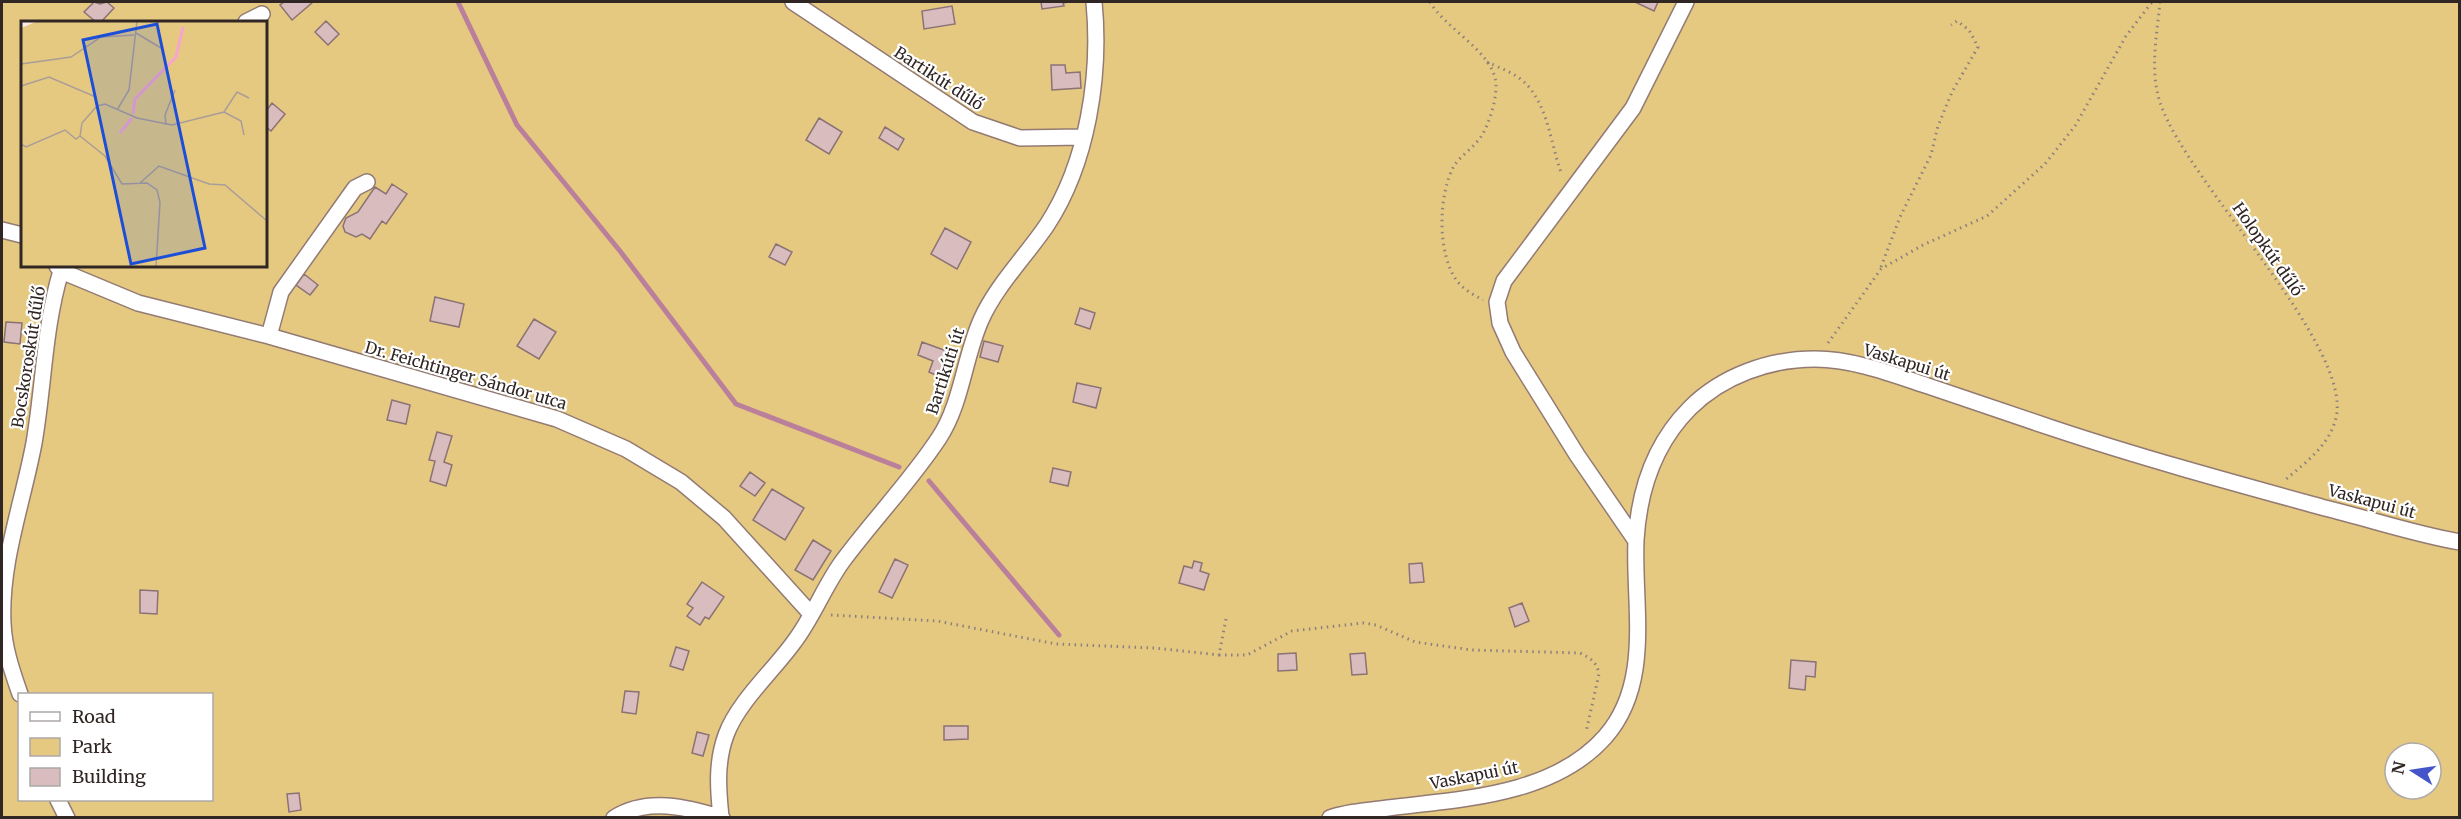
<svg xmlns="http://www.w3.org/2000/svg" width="2461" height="819" font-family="Merriweather,serif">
  <rect width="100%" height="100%" fill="#fcece6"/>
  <path fill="#e6c981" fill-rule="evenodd" d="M2 2H2459V817L2 818ZM22 22H266V266H22ZM20 694H212V800H20ZM2395 753H2431V789H2395Z"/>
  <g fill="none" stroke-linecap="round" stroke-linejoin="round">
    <path stroke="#ba7f9b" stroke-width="5" d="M458 2 517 125 620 251 736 404 899 467
      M929 481 1059 635"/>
  </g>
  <path fill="#d8bcbe" stroke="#8b7274" stroke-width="1.5" d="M94 2 100 4 107 2 114 8 101 22H96L84 12Z
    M284 2H313L292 20 280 5Z
    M1041 2H1069L1063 3 1064 6 1042 9Z
    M1635 2H1658L1654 11Z
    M952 6 955 24 924 29 922 11Z
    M326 21 339 34 328 45 315 32Z
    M1051 65H1065L1066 73 1080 72 1081 88 1052 90Z
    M272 103 285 114 271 131 266 127V111Z
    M819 118 842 132 829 154 806 140Z
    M885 127 904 139 898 150 879 138Z
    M392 184 407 194 386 224 382 221 370 239 362 234 356 237 345 232 343 226 346 218 358 212 375 187 386 194Z
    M945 228 971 242 957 269 931 254Z
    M776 244 792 252 785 265 769 257Z
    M304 274 318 285 310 295 296 285Z
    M435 297 464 304 459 327 430 321Z
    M1080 308 1095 313 1090 329 1075 324Z
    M534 319 556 332 539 359 517 346Z
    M6 322 22 323 20 344 4 342Z
    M984 341 1003 346 998 362 980 357Z
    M922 342 952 353 943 378 929 372 933 361 918 355Z
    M1077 383 1101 388 1096 408 1073 402Z
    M392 400 410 405 406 424 387 420Z
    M437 432 452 436 444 462 452 465 446 486 430 481 435 461 429 460Z
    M1053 468 1071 472 1068 486 1050 482Z
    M750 472 765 483 755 496 740 486Z
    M772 489 804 508 785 540 753 520Z
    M813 540 831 551 813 580 795 570Z
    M895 559 908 565 892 598 879 592Z
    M1194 561 1202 563 1200 571 1209 574 1204 590 1179 583 1184 566 1192 568Z
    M1422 563 1424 582 1410 583 1409 564Z
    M702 582 724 597 709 619 705 617 700 625 687 616 693 608 687 604Z
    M140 590 158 591 157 614 140 613Z
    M1522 603 1529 621 1515 627 1509 608Z
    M676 647 689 651 683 670 670 666Z
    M1296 653 1297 670 1278 671V654Z
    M1365 653 1367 674 1352 675 1350 654Z
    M1791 660 1816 662 1815 677 1806 676 1805 690 1789 688Z
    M625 691 639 692 636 714 622 712Z
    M944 726H968V739L944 740Z
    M697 732 709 735 703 756 692 753Z
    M299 793 301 810 289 812 287 794Z"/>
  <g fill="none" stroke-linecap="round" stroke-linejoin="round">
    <g stroke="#937b73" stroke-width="18">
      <path id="minor" d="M793 2 973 122 1020 138 1082 137
        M246 22 262 14
        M2 230 22 235
        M57 266 61 271 138 303 269 336 557 419 626 449 681 482 724 518 811 614
        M269 336 281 292 355 188 367 182
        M1636 541 1577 455 1513 352 1500 323 1497 302 1504 281 1633 108 1686 2
        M20 694C12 671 4 648 3 623 0 563 23 502 34 443 44 385 44 327 61 271
        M58 800 67 818
        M721 817C718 789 716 762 726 735 738 702 774 670 794 642 813 617 824 587 842 562 873 520 910 482 939 438 962 403 964 358 981 320 996 286 1026 256 1047 225 1088 162 1101 75 1094 2
        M614 818C647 797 687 807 722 818
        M1330 818C1348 811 1369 811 1388 808 1460 799 1553 796 1605 737 1653 683 1633 605 1636 540 1639 491 1654 444 1690 408 1722 376 1769 359 1815 359 1853 359 1892 374 1928 386 1969 400 2011 414 2052 428 2142 458 2234 483 2325 508 2370 519 2414 534 2460 542"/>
    </g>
    <path stroke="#8e817c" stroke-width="3" stroke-dasharray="1.5 4.5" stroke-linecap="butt" d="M1430 2C1444 27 1488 49 1495 78 1499 93 1490 122 1482 135 1475 147 1461 155 1454 166 1438 195 1437 254 1457 281 1464 290 1474 295 1483 300
      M2160 2C2157 35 2149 73 2161 105 2188 183 2353 346 2336 418 2329 446 2305 463 2285 480
      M1487 62C1500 68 1518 74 1528 86 1549 110 1551 146 1562 175
      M1881 267 1900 217 1931 155 1938 126 1952 92 1978 47 1969 30 1957 21 1951 25
      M1828 343 1881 269 1923 245 1987 216 2045 164 2075 126 2126 36 2152 2
      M831 615 937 621 1056 644 1155 648 1219 655 1226 619
      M1219 655H1247L1292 631 1363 623 1376 625 1415 642 1472 650 1580 653C1590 658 1597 662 1599 674L1586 732"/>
    <use href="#minor" stroke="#fff" stroke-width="15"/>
  </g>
  <g text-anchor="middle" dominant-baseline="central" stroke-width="4.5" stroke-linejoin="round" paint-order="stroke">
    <g font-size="16" fill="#302623" stroke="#fff">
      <text transform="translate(939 78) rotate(33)">Bartikút dűlő</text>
      <text transform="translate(2268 249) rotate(55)">Holopkút dűlő</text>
      <text transform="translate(28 357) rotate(-81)">Bocskoroskút dűlő</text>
      <text transform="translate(1907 362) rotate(17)">Vaskapui út</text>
      <text transform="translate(945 371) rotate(-72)">Bartikúti út</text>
      <text transform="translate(466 375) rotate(16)">Dr. Feichtinger Sándor utca</text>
      <text transform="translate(2372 501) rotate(15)">Vaskapui út</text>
      <text transform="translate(1474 775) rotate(-11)">Vaskapui út</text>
    </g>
  </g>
  <g transform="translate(21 21)">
    <rect width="246" height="246" fill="#fcece6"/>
    <path d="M17 0H246V246H0V7Z" fill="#e6c981"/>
    <path fill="none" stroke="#f5a5ce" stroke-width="3" d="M112 93 114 78 155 36 162 6M99 112 111 97"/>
    <path fill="none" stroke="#aa9d98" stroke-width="1.5" d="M115 12 140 27M0 43 50 36 80 16 113 14M0 65 28 56 75 76 76 85 61 102 59 115 84 135 101 163 126 162 136 169 139 181 135 246M76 85 84 83 116 97 151 104 203 91 216 71 228 77M96 89 108 69 116 0M203 91 220 100 223 114M145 104 144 94 154 69M0 123 5 126 44 109 55 118 59 115M119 162 138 145 188 163 204 164 246 200"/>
    <path fill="#1d4ed8" fill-opacity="0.15" stroke="#1d4ed8" stroke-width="3" d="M136 3 184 227 110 243 62 19Z"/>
    <rect width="246" height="246" fill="none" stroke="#302623" stroke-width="3"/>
  </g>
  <rect width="2461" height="819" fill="none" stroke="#302623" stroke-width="6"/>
  <rect x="18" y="693" width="195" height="108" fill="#ffffff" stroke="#aca8a7" stroke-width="1.5"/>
  <rect x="30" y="712" width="30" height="9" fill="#ffffff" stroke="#aca8a7" stroke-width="1.5"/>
  <text x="72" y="723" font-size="18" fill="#302623">Road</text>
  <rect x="30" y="738" width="30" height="18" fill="#e6c981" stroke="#aca8a7" stroke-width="1.5"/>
  <text x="72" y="753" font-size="18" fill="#302623">Park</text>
  <rect x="30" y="768" width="30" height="18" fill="#d8bcbe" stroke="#aca8a7" stroke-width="1.5"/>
  <text x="72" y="783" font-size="18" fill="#302623">Building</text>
  <g transform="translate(2413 771) rotate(282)"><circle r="28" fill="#ffffff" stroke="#aca8a7" stroke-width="1.5"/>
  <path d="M0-4.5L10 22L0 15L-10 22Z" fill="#4455c9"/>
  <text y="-9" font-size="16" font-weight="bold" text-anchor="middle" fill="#302623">N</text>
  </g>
</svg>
